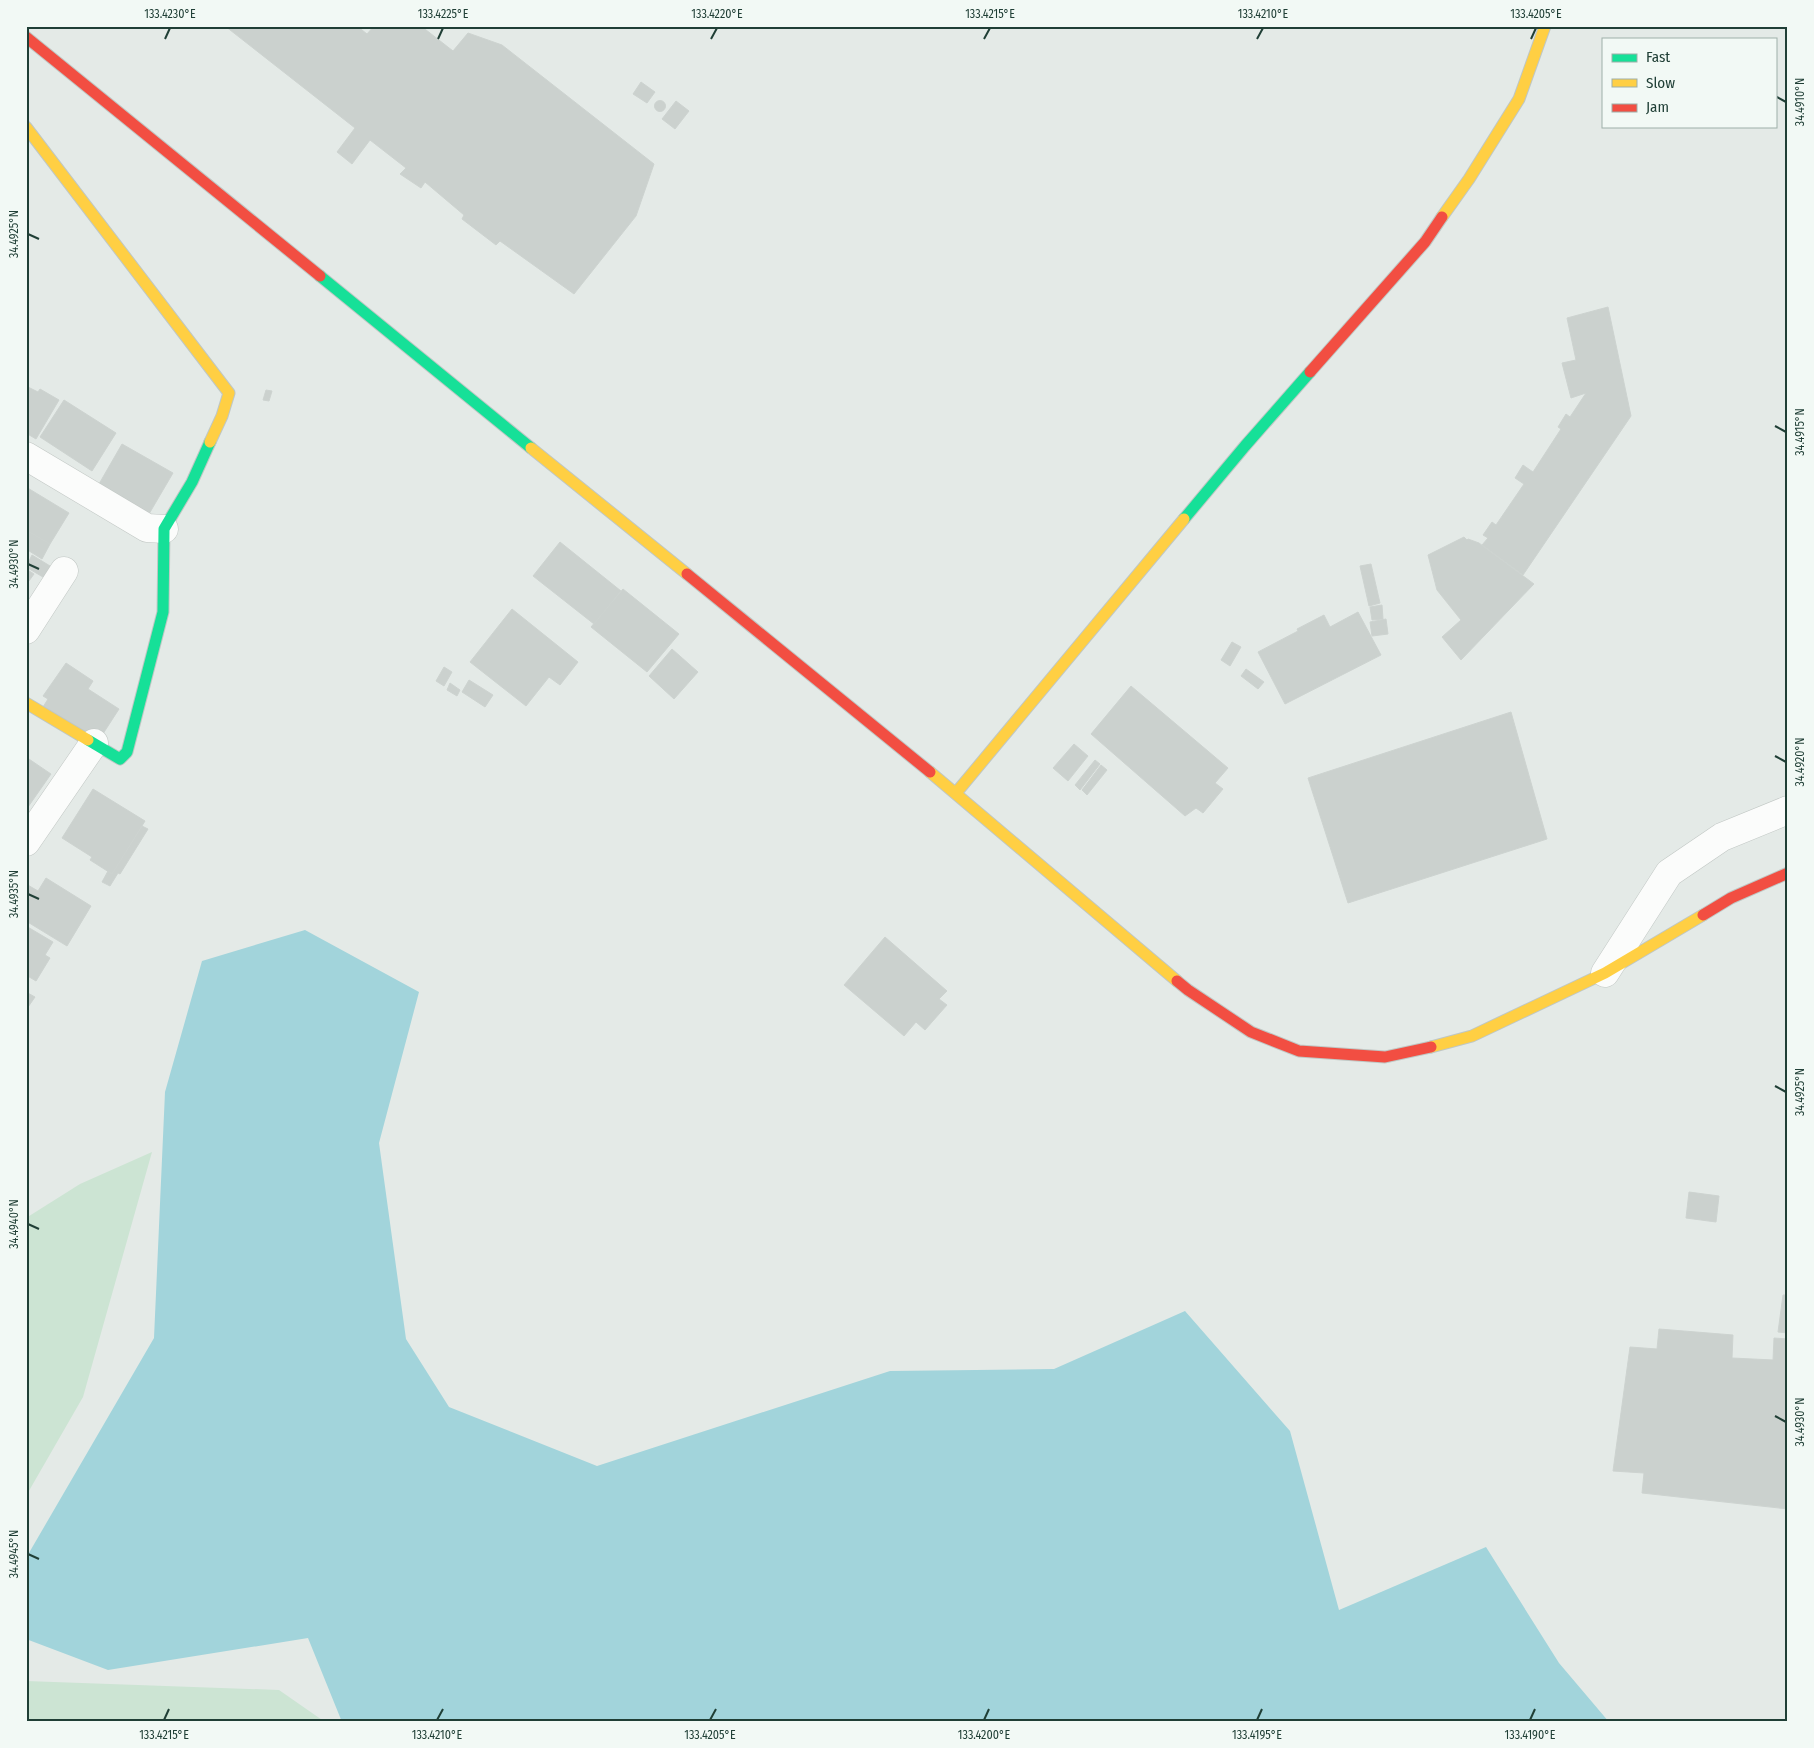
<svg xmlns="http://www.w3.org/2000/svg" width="1814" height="1748" font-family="'Fira Sans Condensed',sans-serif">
  <rect width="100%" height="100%" fill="#e4eae7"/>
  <path fill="#cce4d3" d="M152 1152 83 1397 26 1496V1218L80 1184Z
    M26 1681 279 1690 325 1722H26Z"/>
  <path fill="#a2d4db" d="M305 930 419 992 379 1143 406 1339 449 1407 597 1466 890 1371 1054 1369 1185 1311 1290 1431 1339 1610 1486 1547 1559 1663 1609 1722H342L308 1638 108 1670 26 1639V1558L154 1338 165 1092 202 961Z"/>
  <path fill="#cbd1ce" stroke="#cdd3d0" d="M225 26H357L367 34 374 26H421L453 51 468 33 502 45 654 164 636 216 574 294 500 241 496 245 462 219 464 215 425 182 421 188 400 174 406 168 370 140 352 164 337 152 355 128Z
    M641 82 655 92 647 103 633 94Z
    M654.5 106a5.5 5.5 0 1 1 11 0a5.5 5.5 0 1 1-11 0Z
    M676 101 689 111 675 129 662 119Z
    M1608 307 1631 416 1523 575 1482 545 1488 538 1483 535 1492 522 1496 525 1524 484 1515 478 1523 465 1533 472 1561 429 1558 427 1566 414 1570 417 1586 393 1571 398 1562 363 1576 360 1567 318Z
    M26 386 38 392 40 389 59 400 36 439 26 433Z
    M266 390 272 391 269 401 263 400Z
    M64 400 116 433 92 471 40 437Z
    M122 444 173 473 149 514 99 484Z
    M26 487 69 513 50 544 26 530Z
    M26 530 50 544 42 559 26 549Z
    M1464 537 1467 540 1468 539 1479 543 1534 584 1461 660 1442 637 1461 620 1437 590 1428 555Z
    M560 542 621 591 594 624 533 576Z
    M32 555 55 569 48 580 26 567Z
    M1371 564 1380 603 1369 606 1360 566Z
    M26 569 34 574 26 585Z
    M623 589 679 634 647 672 591 627Z
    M1382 605 1383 619 1372 620 1370 607Z
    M512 609 578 662 560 685 549 677 526 706 470 662Z
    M1358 612 1381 655 1285 704 1258 652 1298 631 1297 629 1324 615 1330 627Z
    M1386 619 1388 634 1372 636 1370 622Z
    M1232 642 1241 647 1230 666 1221 660Z
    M672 649 698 672 674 699 649 676Z
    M66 663 93 681 88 689 119 709 97 743 43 707 48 699 43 696Z
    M444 667 452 672 444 686 436 681Z
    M1246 669 1264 682 1258 689 1241 676Z
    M469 680 493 695 485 707 462 692Z
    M450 683 460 690 457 696 447 690Z
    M1131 686 1228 768 1215 783 1223 789 1203 813 1196 808 1185 816 1091 734Z
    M1511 712 1547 839 1348 903 1308 778Z
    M1074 744 1088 756 1068 781 1053 768Z
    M26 757 51 774 28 807 26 806Z
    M1095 760 1100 764 1080 790 1075 785Z
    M1101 765 1107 770 1087 795 1082 790Z
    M93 789 145 821 112 874 90 860 92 857 62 838Z
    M142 826 148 829 120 874 118 873 110 886 102 882 108 871 112 874Z
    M46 878 91 906 67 946 26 921V884L38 891Z
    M26 926 53 942 45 955 50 958 36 981 26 975Z
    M885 937 947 991 939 999 947 1005 925 1030 916 1022 904 1036 844 985Z
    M26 992 35 997 26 1010Z
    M1689 1192 1719 1196 1716 1222 1686 1218Z
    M1783 1295H1788V1333L1778 1332Z
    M1659 1329 1733 1335 1732 1358 1773 1360 1774 1338 1788 1339V1509L1642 1493 1644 1473 1613 1471 1630 1347 1657 1349Z"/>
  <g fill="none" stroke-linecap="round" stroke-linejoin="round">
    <g stroke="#c1c7c4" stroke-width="29">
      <path id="street" d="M26 456 147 528 164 529
        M26 630 64 571
        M26 842 94 743
        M1605 973 1669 873 1722 837 1788 810"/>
    </g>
    <g stroke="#bfc7c4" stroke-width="13">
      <path id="fast" d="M320 276 531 448
        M1184 519 1245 446 1310 372
        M88 740 120 759 127 752 163 612 164 529 192 482 210 442"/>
    </g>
    <g stroke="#bfc7c4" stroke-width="13">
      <path id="slow" d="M26 127 229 393 222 416 210 442
        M1442 217 1469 179 1519 99 1545 26
        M531 448 687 574
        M26 703 88 740
        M930 772 1177 981
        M956 793 1184 519
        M1431 1047 1472 1036 1605 973 1703 915"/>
    </g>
    <g stroke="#bfc7c4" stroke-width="13">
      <path id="jam" d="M26 37 320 276
        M1310 372 1425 242 1442 217
        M687 574 930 772
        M1703 915 1731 898 1788 873
        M1177 981 1188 990 1251 1032 1299 1051 1385 1057 1431 1047"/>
    </g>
    <use href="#street" stroke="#fbfcfb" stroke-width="28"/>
    <use href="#fast" stroke="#16e098" stroke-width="11"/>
    <use href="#slow" stroke="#ffcf43" stroke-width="11"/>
    <use href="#jam" stroke="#f24e42" stroke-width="11"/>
  </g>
  <path fill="none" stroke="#203f36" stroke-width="2" d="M165 39 170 28M438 39 443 28M711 39 717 28M984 39 990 28M1257 39 1263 28M1531 39 1536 28M1775 96 1786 102M28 234 39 239M1775 426 1786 432M28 564 39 569M1775 756 1786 762M28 894 39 899M1775 1086 1786 1092M28 1224 39 1229M1775 1416 1786 1422M28 1554 39 1559M164 1720 169 1709M437 1720 443 1709M710 1720 716 1709M984 1720 989 1709M1257 1720 1262 1709M1530 1720 1535 1709"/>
  <rect width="1814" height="1748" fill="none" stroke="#f2f9f5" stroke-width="55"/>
  <rect x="1602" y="38" width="175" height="90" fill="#f2f9f5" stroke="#9eafa9"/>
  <rect x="1612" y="54" width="25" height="8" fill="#16e098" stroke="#9eafa9"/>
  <text x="1646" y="62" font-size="15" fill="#203f36">Fast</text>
  <rect x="1612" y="79" width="25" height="8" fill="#ffcf43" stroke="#9eafa9"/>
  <text x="1646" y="88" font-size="15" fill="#203f36">Slow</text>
  <rect x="1612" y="104" width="25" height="8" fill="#f24e42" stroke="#9eafa9"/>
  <text x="1646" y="112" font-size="15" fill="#203f36">Jam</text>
  <rect x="28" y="28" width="1758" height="1692" fill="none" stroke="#203f36" stroke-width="2"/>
  <g font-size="12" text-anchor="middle" fill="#203f36">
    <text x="170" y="18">133.4230°E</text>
    <text x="443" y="18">133.4225°E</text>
    <text x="717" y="18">133.4220°E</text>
    <text x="990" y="18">133.4215°E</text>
    <text x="1263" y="18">133.4210°E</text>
    <text x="1536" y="18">133.4205°E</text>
    <text transform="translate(1800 102) rotate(-90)" y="4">34.4910°N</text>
    <text transform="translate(14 234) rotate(-90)" y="4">34.4925°N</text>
    <text transform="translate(1800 432) rotate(-90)" y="4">34.4915°N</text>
    <text transform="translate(14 564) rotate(-90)" y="4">34.4930°N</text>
    <text transform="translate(1800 762) rotate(-90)" y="4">34.4920°N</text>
    <text transform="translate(14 894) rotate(-90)" y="4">34.4935°N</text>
    <text transform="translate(1800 1092) rotate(-90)" y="4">34.4925°N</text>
    <text transform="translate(14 1224) rotate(-90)" y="4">34.4940°N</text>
    <text transform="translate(1800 1422) rotate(-90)" y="4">34.4930°N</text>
    <text transform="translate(14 1554) rotate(-90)" y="4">34.4945°N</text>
    <text x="164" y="1739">133.4215°E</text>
    <text x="437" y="1739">133.4210°E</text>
    <text x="710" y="1739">133.4205°E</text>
    <text x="984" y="1739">133.4200°E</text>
    <text x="1257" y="1739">133.4195°E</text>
    <text x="1530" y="1739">133.4190°E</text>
  </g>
</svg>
